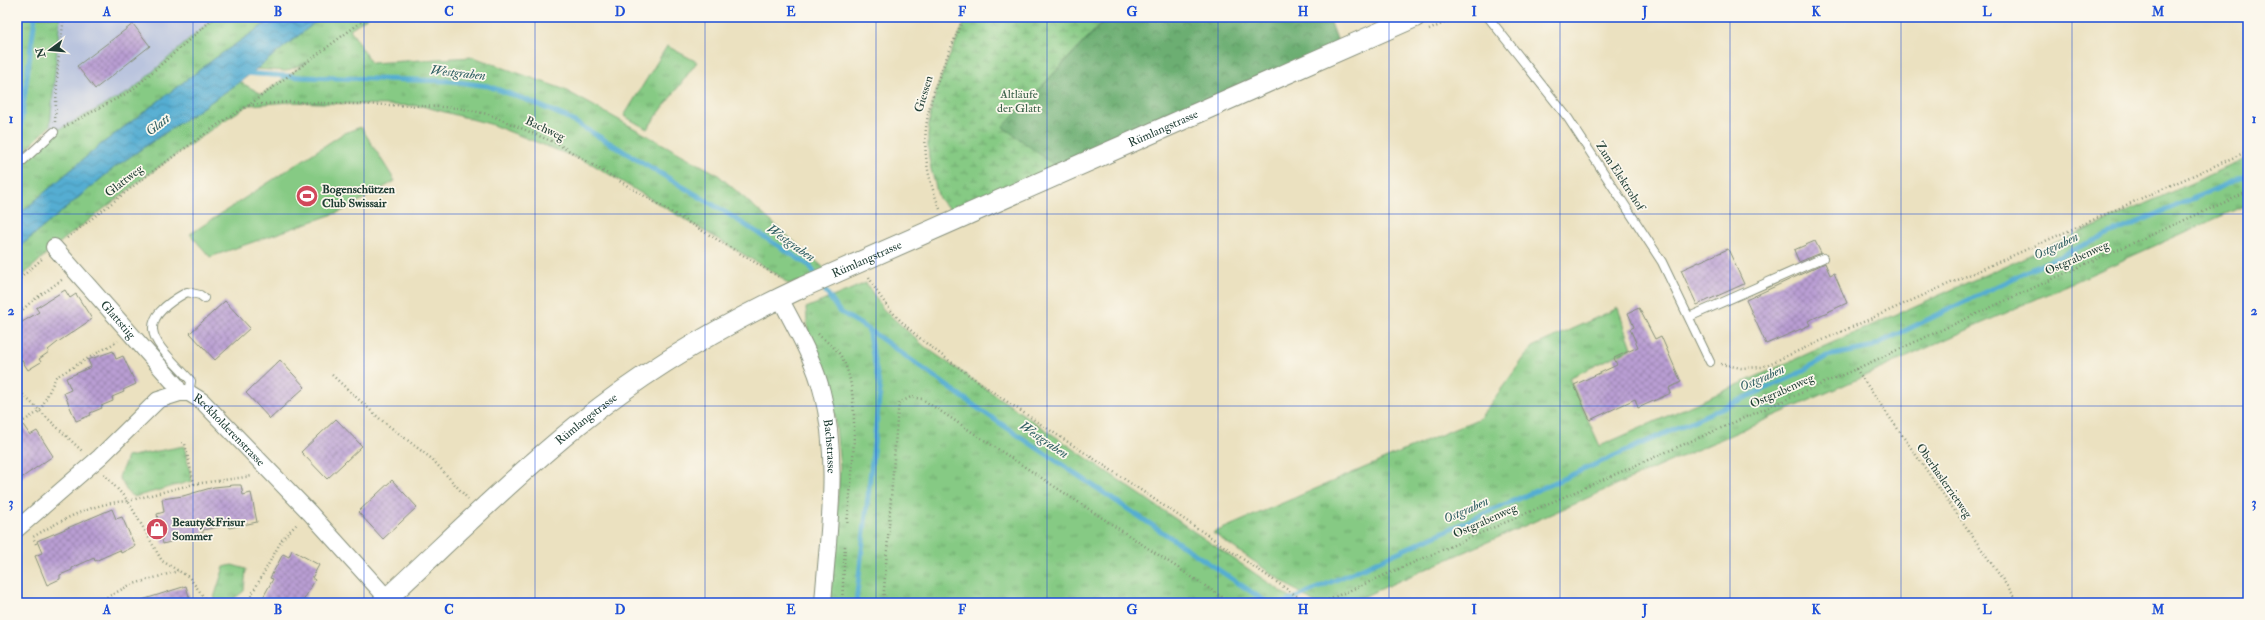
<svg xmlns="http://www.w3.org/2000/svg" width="2265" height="620" font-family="'IM FELL Double Pica',serif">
  <defs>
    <pattern id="grass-tufts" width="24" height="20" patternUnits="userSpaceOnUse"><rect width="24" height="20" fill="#86ca84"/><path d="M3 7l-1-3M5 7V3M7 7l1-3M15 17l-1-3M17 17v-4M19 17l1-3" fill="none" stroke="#6da56d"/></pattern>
    <pattern id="forest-crowns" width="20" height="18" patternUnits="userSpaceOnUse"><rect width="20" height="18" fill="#6cae72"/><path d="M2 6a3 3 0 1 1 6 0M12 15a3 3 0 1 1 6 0" fill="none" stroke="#588f5e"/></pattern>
    <pattern id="wetland-marsh" width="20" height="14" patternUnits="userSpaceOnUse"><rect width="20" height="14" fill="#86ca84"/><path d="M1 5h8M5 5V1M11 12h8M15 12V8" fill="none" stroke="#6da56d"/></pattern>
    <pattern id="water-waves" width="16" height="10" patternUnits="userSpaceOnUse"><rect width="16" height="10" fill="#55add2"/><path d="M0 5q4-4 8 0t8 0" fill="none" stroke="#468eab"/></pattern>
    <pattern id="building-cross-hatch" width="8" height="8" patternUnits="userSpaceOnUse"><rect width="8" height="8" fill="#b99ed3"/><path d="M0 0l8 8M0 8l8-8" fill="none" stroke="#9682ac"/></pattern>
  </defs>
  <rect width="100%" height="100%" fill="#fbf7ec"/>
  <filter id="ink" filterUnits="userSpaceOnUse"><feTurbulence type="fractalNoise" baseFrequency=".025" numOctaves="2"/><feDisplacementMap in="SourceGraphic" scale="8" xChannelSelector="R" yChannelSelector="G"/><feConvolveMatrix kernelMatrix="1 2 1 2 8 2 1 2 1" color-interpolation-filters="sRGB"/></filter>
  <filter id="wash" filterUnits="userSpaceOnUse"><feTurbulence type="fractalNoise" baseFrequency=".012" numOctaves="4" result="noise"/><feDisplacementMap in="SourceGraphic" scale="16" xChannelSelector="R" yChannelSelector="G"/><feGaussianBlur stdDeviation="0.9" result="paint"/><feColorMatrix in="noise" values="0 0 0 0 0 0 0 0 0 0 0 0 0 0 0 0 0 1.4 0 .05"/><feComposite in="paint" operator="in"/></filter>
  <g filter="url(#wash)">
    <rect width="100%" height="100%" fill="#ebe1c0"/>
    <path fill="#bac4de" d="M60 17H215L131 91 54 132 50 126Z"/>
    <path fill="url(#grass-tufts)" stroke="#52845c" d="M17 17H60L50 126 17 159Z
      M215 17H275L214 59 99 146 17 216 19 172 33 151 54 132 131 91Z
      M322 17H368L350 29 371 63 473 57 563 89 717 174 832 275 788 284 778 275 592 164 490 124 422 106 290 102 249 105 223 121 149 174 54 247 17 281V249L115 167 240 82 262 94 307 62 286 71 256 69Z
      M667 46 697 62 647 129 624 116Z
      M2248 158V204L1851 382 1349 603H1314L1213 533 1480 418 1532 347 1618 308 1632 348 1569 378 1600 446Z
      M866 283 883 309 925 347 1298 603H830L840 467 835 417 826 375 808 332 806 308Z
      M184 446 192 481 134 497 128 493 119 477 127 457Z
      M232 565 246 569 244 591 228 603H216L213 601 224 567Z"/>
    <path fill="url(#forest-crowns)" stroke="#467653" d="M1108 17H1329L1341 50 1063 172 1003 127Z"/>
    <path fill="url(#wetland-marsh)" stroke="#52845c" d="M967 17H1107L1003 127 1057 167 954 212C950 208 944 204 940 200 937 195 936 186 934 180 915 121 944 70 967 17Z"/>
    <path fill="#86ca84" stroke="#52845c" d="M361 127 395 181 342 211 210 257 190 234 344 133Z"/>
    <path fill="url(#water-waves)" stroke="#3a7583" d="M275 17H322L240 82 115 167 17 249V216L99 146 214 59Z"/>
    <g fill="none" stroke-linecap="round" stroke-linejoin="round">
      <path stroke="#55add2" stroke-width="5" d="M244 73 302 77 451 81 488 86 527 100 566 117 720 209 810 266 816 276
        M17 151 35 17
        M820 283 839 311 868 329 979 409 1268 603
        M856 603 880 390 868 329
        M1284 603 1796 375 1827 356 1869 348 2068 252 2248 175"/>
    </g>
    <g id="blocks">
      <path fill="url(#building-cross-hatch)" d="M133 24 150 46 95 89 77 66Z
        M1815 241 1821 253 1799 262 1794 250Z
        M1728 249 1744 284 1697 305 1681 270Z
        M1825 263 1830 275 1834 273 1847 303 1808 321 1810 325 1766 344 1746 300Z
        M65 290 70 298 76 294 92 319 58 342 48 350 49 352 39 359 41 362 28 370 17 353V325L39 312 36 308Z
        M225 301 250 328 215 360 190 333Z
        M1639 308 1655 339 1661 336 1681 382 1669 388 1671 393 1638 408 1635 399 1590 420 1574 385 1617 365 1614 358 1638 347 1630 329 1634 327 1628 313Z
        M113 351 116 359 123 356 136 384 123 390 124 392 112 397 113 401 101 406 102 408 90 413 91 415 76 421 64 393 71 390 66 378 91 367 88 360Z
        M280 360 305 387 270 419 246 393Z
        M17 416 30 435 37 431 53 456 17 481Z
        M336 419 362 446 327 479 301 452Z
        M392 480 417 507 383 539 358 512Z
        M234 485H241L243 495 251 493 257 522 229 528 228 525 203 530V533L176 537 177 540 163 544 157 514 164 512 162 499 183 496 214 487Z
        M112 509 116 519 122 517 135 546 121 553 120 550 95 561 94 558 72 568V570L60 575V579L47 585 35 556 42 553 37 541Z
        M292 550 319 565 312 578 315 580 302 603H260L273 579 270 578 283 554 289 557Z
        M186 586 191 603H142V600Z"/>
    </g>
  </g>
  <g filter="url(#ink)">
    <use href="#blocks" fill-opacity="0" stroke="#858f7a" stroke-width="1"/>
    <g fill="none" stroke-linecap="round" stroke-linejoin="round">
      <g stroke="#858f7a" stroke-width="10">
        <path id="service" d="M1488 17 1568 118 1662 262 1710 362
          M17 166 54 132
          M1689 317 1823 258
          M189 393 191 381C158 344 127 325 187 292L200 295 204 298"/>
      </g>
      <g stroke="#858f7a" stroke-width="18">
        <g id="minor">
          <path id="s1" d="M54 247 175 384 180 393"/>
          <path id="s2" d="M780 298C795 328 814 359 822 392 840 461 828 533 823 603"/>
          <path id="s3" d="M17 529 100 457 158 400 180 393H189L202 401 310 513 387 598"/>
        </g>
      </g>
      <g stroke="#858f7a" stroke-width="22">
        <g id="tertiary">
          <path id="s4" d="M382 603C447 543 510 480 579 424 647 369 724 324 803 287L1415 17"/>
        </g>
      </g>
      <path stroke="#858f7a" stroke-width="2.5" stroke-dasharray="1 3" stroke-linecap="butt" d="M1429 30 1457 17
        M249 105 290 102 422 106 458 108 488 114 558 144 781 278
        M55 122 58 63 64 17
        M64 127 131 91 215 17
        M940 209C908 131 934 89 964 17
        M67 238 149 174 223 121 249 105 368 17
        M869 277C890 321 931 347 969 375 1012 406 1057 435 1102 464 1170 510 1239 556 1307 603
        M17 281 43 258
        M17 315 32 301 63 279
        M818 334C826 342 837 348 842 358 863 395 851 482 847 525
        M1721 364 1741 368 1762 367 2248 151
        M1856 369 2019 603
        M332 375 380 419 432 459 468 499
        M17 389 83 452
        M17 425 40 411 56 377 118 341
        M104 474 128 501 194 484 185 444 181 442
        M194 484 253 476
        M36 544 33 537C63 519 93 503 128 501L162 561 189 577 208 603
        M96 603 130 585 178 571
        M247 603 283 538 298 523
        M842 603 845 546
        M883 603 897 419 899 403 911 397 922 399 1231 603
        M1321 603 1856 369 2092 261 2248 192"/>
      <use href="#service" stroke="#fff" stroke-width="8"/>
      <use href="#minor" stroke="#fff" stroke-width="16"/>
      <use href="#tertiary" stroke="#fff" stroke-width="20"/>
    </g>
  </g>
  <path fill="none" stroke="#1d4ed8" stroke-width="1" stroke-opacity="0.55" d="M193 17V603M364 17V603M535 17V603M705 17V603M876 17V603M1047 17V603M1218 17V603M1389 17V603M1560 17V603M1730 17V603M1901 17V603M2072 17V603M17 214H2248M17 406H2248"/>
  <defs>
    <g id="stadium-disc" transform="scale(1.15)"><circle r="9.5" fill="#d1495b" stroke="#fbf7ec"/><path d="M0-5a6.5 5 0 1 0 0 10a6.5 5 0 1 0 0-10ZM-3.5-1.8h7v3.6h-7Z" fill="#fff"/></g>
    <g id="shop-disc" transform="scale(1.15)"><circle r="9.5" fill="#d1495b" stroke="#fbf7ec"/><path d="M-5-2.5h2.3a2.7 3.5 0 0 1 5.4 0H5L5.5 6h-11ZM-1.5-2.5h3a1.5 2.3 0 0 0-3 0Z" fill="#fff"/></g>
  </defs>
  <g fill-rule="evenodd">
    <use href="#stadium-disc" x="307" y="196"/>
    <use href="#shop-disc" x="157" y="529"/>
  </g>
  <g text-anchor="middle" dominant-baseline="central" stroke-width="3.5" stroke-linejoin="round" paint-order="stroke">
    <g font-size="12" fill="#1f3d34" stroke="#fbf7ec">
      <text transform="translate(924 94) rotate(-73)">Giessen</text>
      <text stroke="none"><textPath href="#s4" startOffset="923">Rümlangstrasse</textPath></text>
      <text transform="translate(545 129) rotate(25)">Bachweg</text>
      <text transform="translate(1620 176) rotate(57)">Zum Elektrohof</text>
      <text transform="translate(124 181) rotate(-38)">Glattweg</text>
      <text transform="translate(2077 258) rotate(-24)">Ostgrabenweg</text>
      <text stroke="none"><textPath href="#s4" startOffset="599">Rümlangstrasse</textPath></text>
      <text stroke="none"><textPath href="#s1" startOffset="97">Glattstiig</textPath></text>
      <text transform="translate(1782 391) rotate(-24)">Ostgrabenweg</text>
      <text stroke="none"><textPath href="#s4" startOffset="275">Rümlangstrasse</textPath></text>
      <text stroke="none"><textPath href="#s3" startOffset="278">Reckholderenstrasse</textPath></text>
      <text stroke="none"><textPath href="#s2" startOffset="158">Bachstrasse</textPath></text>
      <text transform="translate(1944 481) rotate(55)">Oberhaslerrietweg</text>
      <text transform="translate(1485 521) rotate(-24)">Ostgrabenweg</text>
    </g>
    <g font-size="12" fill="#396048" stroke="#fbf7ec">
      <text x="1019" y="94">Altläufe<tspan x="1019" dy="14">der Glatt</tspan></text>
    </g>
    <g font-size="12" font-weight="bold" fill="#1f3d34" stroke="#fbf7ec" text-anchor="start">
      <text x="322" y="189">Bogenschützen<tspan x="322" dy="14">Club Swissair</tspan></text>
      <text x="172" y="522">Beauty&amp;Frisur<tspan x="172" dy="14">Sommer</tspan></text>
    </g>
    <g font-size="13" font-style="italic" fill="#2f5f63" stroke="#fbf7ec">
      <text transform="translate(458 73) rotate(6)">Westgraben</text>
      <text transform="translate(158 125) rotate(-37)">Glatt</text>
      <text transform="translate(791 243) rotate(35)">Westgraben</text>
      <text transform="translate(2056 246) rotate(-25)">Ostgraben</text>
      <text transform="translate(1762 378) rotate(-24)">Ostgraben</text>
      <text transform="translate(1044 440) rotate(34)">Westgraben</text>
      <text transform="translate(1466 510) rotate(-24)">Ostgraben</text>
    </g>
  </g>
  <rect width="2265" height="620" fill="none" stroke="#fbf7ec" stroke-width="44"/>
  <g transform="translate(50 50) rotate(254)" stroke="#fbf7ec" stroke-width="3" paint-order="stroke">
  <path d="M0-3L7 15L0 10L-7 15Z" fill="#1f3d34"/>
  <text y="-6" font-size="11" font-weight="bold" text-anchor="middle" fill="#1f3d34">N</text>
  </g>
  <rect x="22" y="22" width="2221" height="576" fill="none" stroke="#1d4ed8" stroke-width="1.5"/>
  <g font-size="13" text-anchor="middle" font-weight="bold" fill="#1d4ed8">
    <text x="107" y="16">A</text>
    <text x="278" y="16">B</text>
    <text x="449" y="16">C</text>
    <text x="620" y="16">D</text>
    <text x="791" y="16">E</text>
    <text x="962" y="16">F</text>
    <text x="1132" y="16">G</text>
    <text x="1303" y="16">H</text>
    <text x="1474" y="16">I</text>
    <text x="1645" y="16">J</text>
    <text x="1816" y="16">K</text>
    <text x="1987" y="16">L</text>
    <text x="2158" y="16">M</text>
    <text x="11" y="123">1</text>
    <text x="2254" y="123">1</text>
    <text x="11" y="315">2</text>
    <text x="2254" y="315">2</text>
    <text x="11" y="507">3</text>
    <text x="2254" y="507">3</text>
    <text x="107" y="614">A</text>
    <text x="278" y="614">B</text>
    <text x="449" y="614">C</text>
    <text x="620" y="614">D</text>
    <text x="791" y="614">E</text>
    <text x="962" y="614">F</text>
    <text x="1132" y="614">G</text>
    <text x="1303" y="614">H</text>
    <text x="1474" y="614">I</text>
    <text x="1645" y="614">J</text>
    <text x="1816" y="614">K</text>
    <text x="1987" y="614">L</text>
    <text x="2158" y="614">M</text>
  </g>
</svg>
